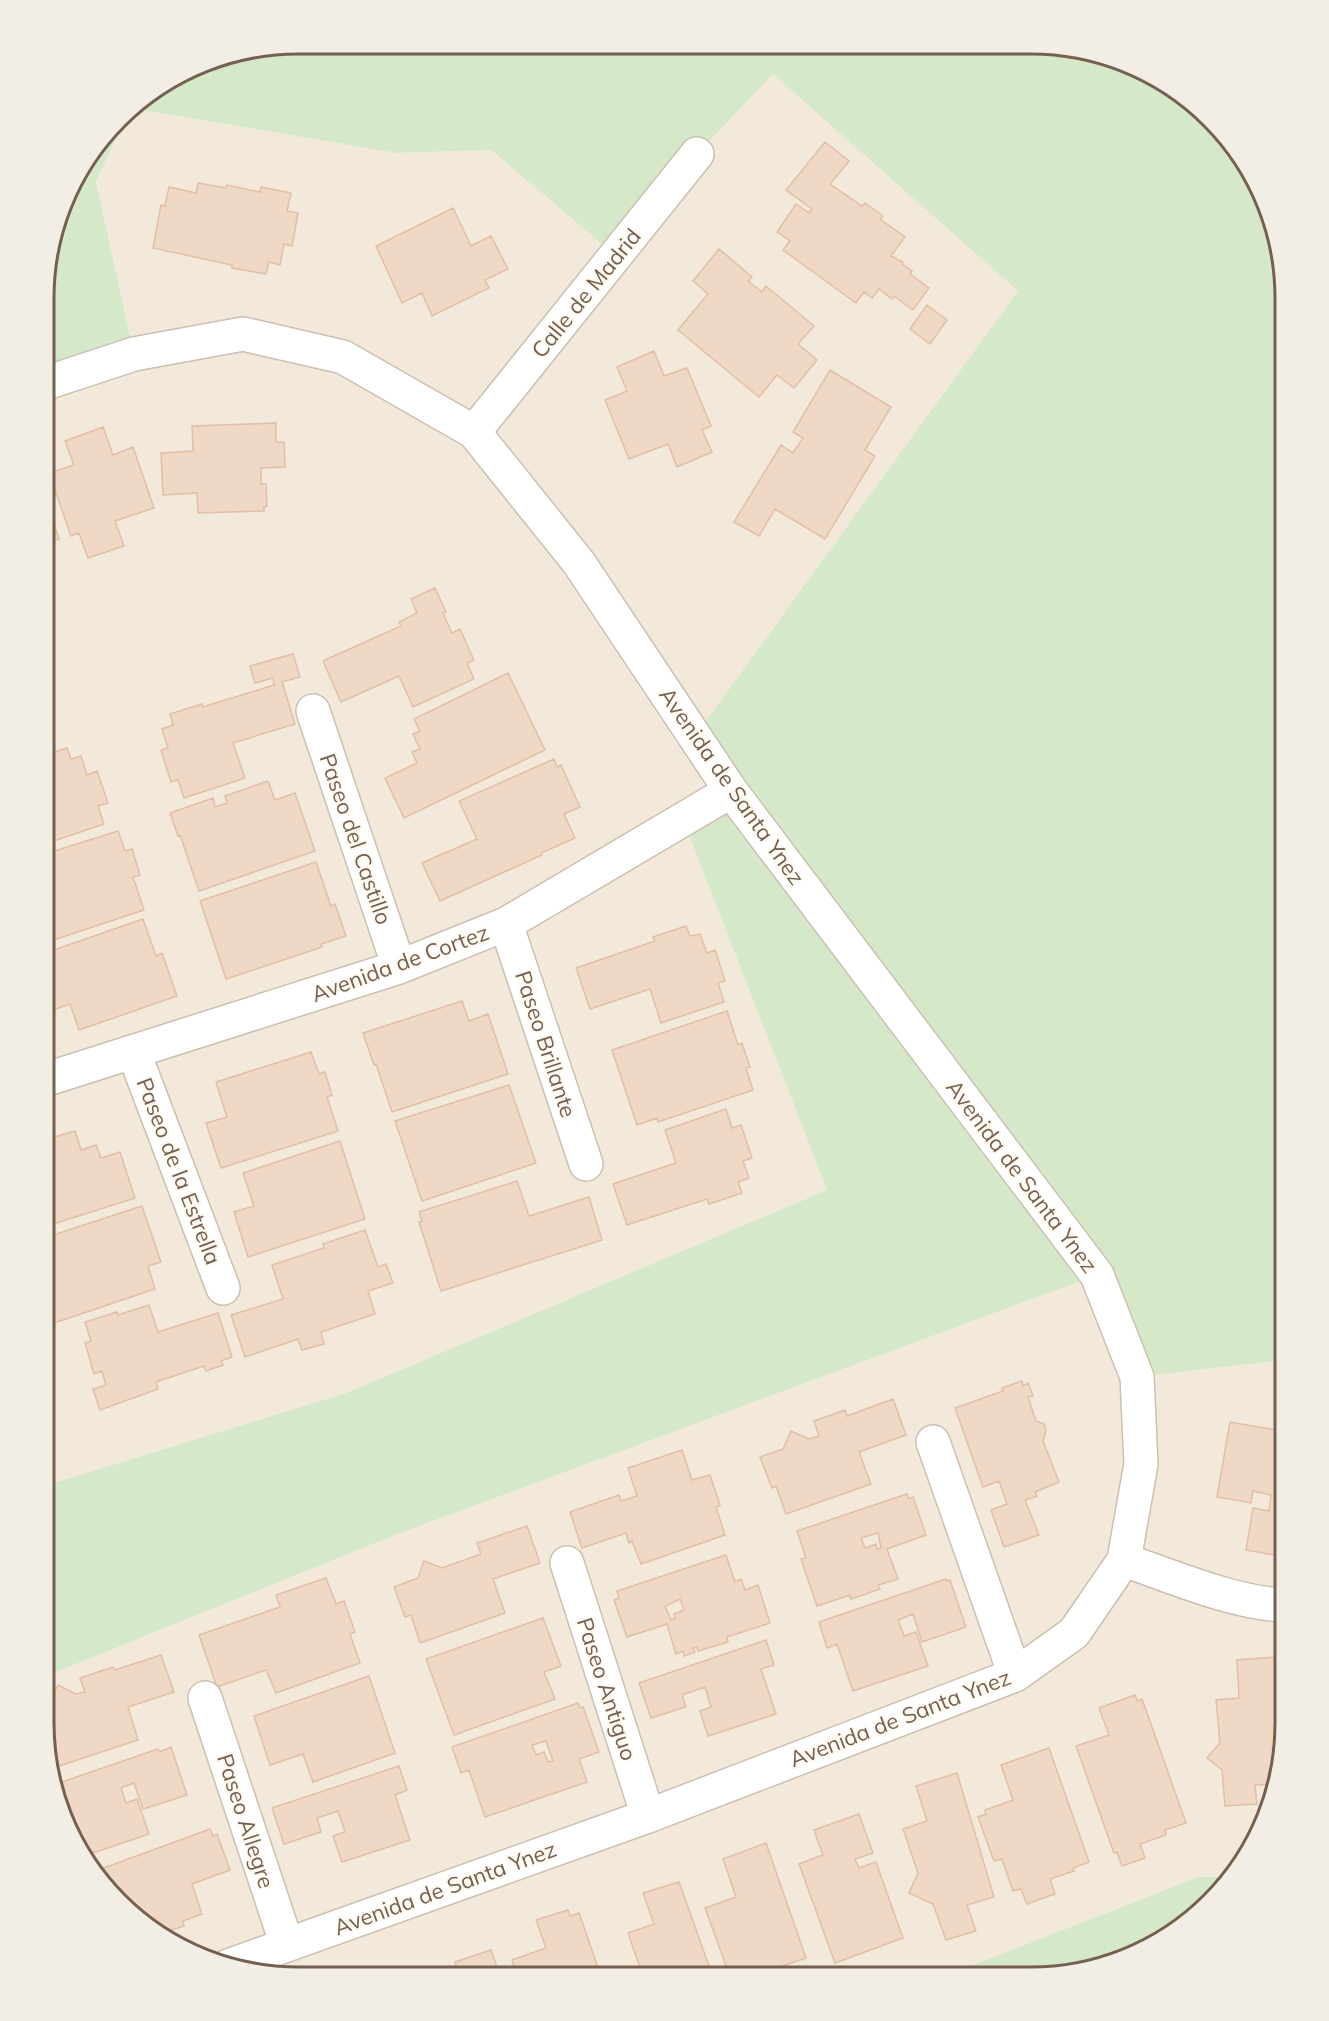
<svg xmlns="http://www.w3.org/2000/svg" width="1329" height="2021" font-family="Mulish,sans-serif">
  <rect width="100%" height="100%" fill="#fbf6eb"/>
  <path fill="#f3e9da" d="M773 73 1019 291 695 736 731 791 683 820 827 1190 346 1393 44 1486 46 383 134 354 96 182 130 108 396 153 491 150 616 256 697 154Z
    M1097 1275 1137 1377 1285 1360V1740L1272 1805 1242 1865 1231 1877H1198L943 1977 265 1975 201 1958 143 1925 96 1878 63 1821 44 1723V1677L395 1535Z"/>
  <path fill="#d5e9ca" d="M298 44 1064 46 1128 63 1186 96 1233 143 1266 200 1285 298V1360L1137 1377 1097 1275 395 1535 44 1677V1486L346 1393 827 1190 683 820 731 790 695 736 1018 291 773 74 697 154 616 256 491 150 396 153 130 108 96 182 134 354 46 383V265L77 171 131 106 216 57Z
    M1198 1877H1231L1186 1925 1129 1958 1031 1977H943Z"/>
  <path fill="#efd8c5" stroke="#e0bfa6" stroke-width="1.5" fill-rule="evenodd" d="M825 142 849 161 830 184 862 206 865 203 883 216 880 219 905 237 891 256 903 262 902 264 912 271 910 274 929 288 913 310 894 296 892 299 879 289 872 298 864 292 856 303 783 250 790 241 777 232 796 204 809 213 812 209 786 190Z
    M198 183 226 188 227 185 260 192 261 187 291 193 287 211 298 213 292 246 284 244 280 265 269 262 266 274 232 268V265L153 248 161 205 165 206 169 187 196 193Z
    M453 208 471 246 491 236 508 269 485 280 489 288 432 316 422 293 402 303 376 246Z
    M719 249 752 277 748 281 762 292 766 286 814 326 798 344 817 360 794 388 777 375 759 397 678 330 708 294 693 281Z
    M927 305 947 320 930 344 910 329Z
    M654 351 664 376 687 368 711 426 702 430 712 452 677 467 668 444 629 459 605 400 627 391 617 367Z
    M830 370 891 407 865 450 875 456 825 539 775 509 759 536 734 522 781 445 793 453 803 438 793 432Z
    M276 423V442H284L285 467 261 468V484H266L267 506 264 507V511L198 513 197 493 163 495 161 453 193 451 192 426Z
    M103 427 113 455 133 447 154 508 115 521 124 546 88 558 79 533 71 536 49 473 74 465 65 441Z
    M45 497 59 539 45 544Z
    M435 588 446 612 443 613 452 633 460 629 474 660 467 663 474 679 413 707 399 676 341 702 323 661 401 626 399 622 417 613 411 599Z
    M293 654 300 677 282 682 295 724 233 743 245 778 184 798 178 780 171 782 161 750 168 748 162 729 173 725 170 714 202 704 203 707 274 685 273 678 255 683 250 666Z
    M508 673 545 750 404 818 385 778 417 763 412 752 420 749 413 734 420 731 414 719Z
    M67 748 71 759 81 756 87 775 97 771 108 803 98 806 104 824 45 844V755Z
    M554 759 557 767 561 765 580 807 564 814 575 838 541 853 542 855 440 901 422 863 477 839 459 801Z
    M268 781 275 800 295 793 315 851 199 891 180 835 178 836 170 813 213 798 215 807 227 803 225 796Z
    M118 831 125 851 132 849 140 875 133 877 144 910 45 943V854Z
    M316 862 331 906 335 904 346 936 321 944 322 947 226 979 200 901Z
    M143 919 156 956 162 953 177 996 79 1030 70 1004 53 1010 50 1004 45 1005V953Z
    M686 926 690 936 700 934 707 953 715 950 725 981 718 983 724 1002 661 1023 650 989 590 1009 576 968 655 941 653 937Z
    M462 1001 469 1021 488 1014 508 1074 392 1112 376 1064 374 1065 363 1033Z
    M727 1011 738 1045 742 1043 750 1067 746 1068 753 1090 658 1122 657 1118 637 1125 612 1050Z
    M311 1052 319 1074 325 1072 332 1095 327 1097 338 1131 221 1168 206 1123 227 1117 216 1082Z
    M509 1085 536 1163 422 1201 395 1121Z
    M726 1109 732 1128 741 1125 752 1158 743 1161 749 1178 738 1182 742 1193 709 1204 707 1199 627 1225 613 1184 676 1163 665 1130Z
    M75 1131 81 1150 96 1145 101 1158 120 1152 135 1198 44 1227V1140Z
    M340 1141 365 1219 248 1257 234 1212 254 1206 243 1173Z
    M517 1181 529 1216 589 1197 602 1240 441 1291 419 1222 422 1221 419 1212Z
    M142 1206 161 1262 148 1266 155 1289 54 1323 48 1306 51 1305 44 1285V1238Z
    M365 1230 378 1267 386 1264 393 1283 368 1291 375 1314 321 1332 324 1344 302 1350 298 1339 245 1357 231 1315 283 1299 272 1265 324 1248 323 1244Z
    M149 1305 158 1332 218 1313 232 1357 221 1361 223 1365 206 1371 204 1366 156 1382 158 1389 100 1410 93 1389 106 1385 102 1371 94 1374 85 1343 91 1341 85 1322 117 1312 118 1315Z
    M1022 1381 1023 1386 1028 1383 1033 1396 1028 1397 1036 1421 1044 1424 1046 1431 1043 1441 1059 1482 1035 1492 1037 1496 1025 1500 1039 1535 1004 1547 991 1510 1007 1504 999 1481 983 1487 955 1408 1003 1391 1002 1388Z
    M893 1399 906 1435 859 1452 871 1484 786 1514 776 1486 772 1488 760 1457 783 1449 791 1431 809 1439 819 1436 814 1421 845 1410 847 1416Z
    M1279 1418 1285 1419V1557L1246 1550 1253 1508 1269 1511 1271 1495 1253 1491 1251 1503 1217 1497 1230 1422 1277 1430Z
    M682 1450 692 1480 710 1475 720 1505 716 1507 725 1535 641 1564 632 1541 629 1543 626 1533 582 1548 570 1512 619 1495 621 1501 637 1496 628 1468Z
    M907 1494 909 1499 913 1497 926 1535 887 1549 898 1579 878 1585 880 1589 851 1599 850 1595 817 1606 801 1559 806 1558 797 1531ZM878 1533 881 1548 877 1549 876 1544 865 1548 861 1538Z
    M527 1526 540 1563 493 1579 505 1613 420 1643 411 1615 405 1617 394 1587 418 1578 424 1561 442 1568 481 1554 477 1543Z
    M726 1555 735 1582 741 1579 745 1590 758 1585 770 1623 727 1637 728 1642 698 1651 697 1647 693 1648 695 1652 684 1656 683 1651 676 1654 667 1624 627 1637 614 1600 619 1598 617 1591ZM680 1599 684 1610 674 1614 675 1618 671 1620 665 1606Z
    M326 1578 336 1604 344 1601 355 1632 350 1634 360 1663 276 1693 266 1670 217 1687 199 1635 280 1607 276 1595Z
    M946 1579 947 1581 950 1580 966 1627 922 1642 913 1614 898 1620 904 1636 916 1632 928 1666 853 1691 837 1644 827 1648 819 1622Z
    M543 1618 561 1666 544 1672 555 1699 454 1735 426 1659Z
    M766 1640 774 1665 761 1669 776 1714 708 1736 700 1711 711 1707 705 1687 682 1695 686 1707 651 1718 639 1683Z
    M161 1655 174 1692 128 1707 138 1740 53 1768 44 1723V1705L49 1703 58 1685 76 1694 85 1692 80 1678 113 1667 115 1670Z
    M1276 1657 1283 1750 1276 1784 1255 1785 1257 1804 1225 1806 1222 1770 1207 1758 1220 1743 1216 1700 1239 1698 1237 1660Z
    M369 1676 395 1753 313 1782 303 1754 270 1765 254 1716Z
    M1135 1695 1137 1701 1142 1699 1186 1823 1165 1830 1166 1835 1140 1844 1145 1858 1122 1866 1117 1852 1114 1853 1076 1746 1109 1735 1099 1708Z
    M578 1703 580 1708 583 1707 599 1752 579 1759 587 1782 485 1817 469 1770 461 1773 452 1747ZM546 1741 553 1761 548 1762 544 1752 536 1755 532 1745Z
    M171 1747 187 1795 143 1809 134 1783 121 1788 126 1803 137 1799 149 1834 84 1856 63 1821 56 1784 158 1749 159 1752Z
    M1049 1748 1089 1862 1073 1868 1074 1871 1050 1879 1055 1894 1027 1904 1021 1889 1013 1891 1002 1859 994 1861 978 1817 986 1814 985 1810 1013 1800 1001 1765Z
    M399 1766 407 1790 395 1795 410 1840 342 1862 333 1836 345 1832 338 1811 317 1818 321 1832 284 1844 272 1808Z
    M957 1773 994 1897 967 1905 976 1931 946 1940 933 1904 909 1893 918 1873 903 1829 927 1821 916 1786Z
    M859 1814 873 1853 855 1859 859 1868 876 1862 903 1938 835 1963 799 1864 823 1855 814 1830Z
    M210 1829 213 1836 217 1834 230 1870 192 1884 202 1914 183 1921 184 1926 160 1934 143 1925 109 1891 101 1869Z
    M766 1843 806 1958 779 1967 780 1971 764 1977H730L705 1908 736 1897 723 1859Z
    M679 1882 713 1977 643 1976 628 1933 654 1924 643 1893Z
    M568 1910 570 1916 579 1913 601 1976H517L512 1960 546 1948 536 1920Z
    M491 1950 500 1976H460L455 1962Z"/>
  <g fill="none" stroke-linecap="round" stroke-linejoin="round">
    <g stroke="#cdbfb1" stroke-width="36">
      <path id="minor" d="M46 383 134 354 243 334 343 357 474 432 579 563 731 791 1097 1275 1137 1377 1141 1464 1124 1560 1074 1633 1015 1675 648 1816 228 1966
        M474 432 697 154
        M313 711 399 967
        M506 924 586 1164
        M134 1053 223 1288
        M44 1080 399 967 506 924 731 791
        M933 1442 1015 1675
        M1124 1560C1171 1576 1236 1604 1285 1605
        M567 1563 648 1816
        M205 1698 287 1945"/>
    </g>
    <use href="#minor" stroke="#fff" stroke-width="33"/>
  </g>
  <g text-anchor="middle" dominant-baseline="central" stroke-width="4.5" stroke-linejoin="round" paint-order="stroke">
    <g font-size="22" fill="#755f4f" stroke="#fefaf2">
      <text transform="translate(586 293) rotate(-51)">Calle de Madrid</text>
      <text transform="translate(732 786) rotate(55)">Avenida de Santa Ynez</text>
      <text transform="translate(356 839) rotate(71)">Paseo del Castillo</text>
      <text transform="translate(400 963) rotate(-20)">Avenida de Cortez</text>
      <text transform="translate(546 1044) rotate(72)">Paseo Brillante</text>
      <text transform="translate(179 1171) rotate(69)">Paseo de la Estrella</text>
      <text transform="translate(1022 1176) rotate(53)">Avenida de Santa Ynez</text>
      <text transform="translate(607 1689) rotate(72)">Paseo Antiguo</text>
      <text transform="translate(900 1718) rotate(-21)">Avenida de Santa Ynez</text>
      <text transform="translate(246 1821) rotate(72)">Paseo Allegre</text>
      <text transform="translate(445 1888) rotate(-20)">Avenida de Santa Ynez</text>
    </g>
  </g>
  <path d="M0 0H1329V2021H0ZM298 54H1031A244 244 0 0 1 1275 298V1723A244 244 0 0 1 1031 1967H298A244 244 0 0 1 54 1723V298A244 244 0 0 1 298 54Z" fill="#f3eee5" fill-rule="evenodd"/>
  <path fill="none" stroke="#755f4f" stroke-width="3" d="M298 54H1031A244 244 0 0 1 1275 298V1723A244 244 0 0 1 1031 1967H298A244 244 0 0 1 54 1723V298A244 244 0 0 1 298 54Z"/>
</svg>
